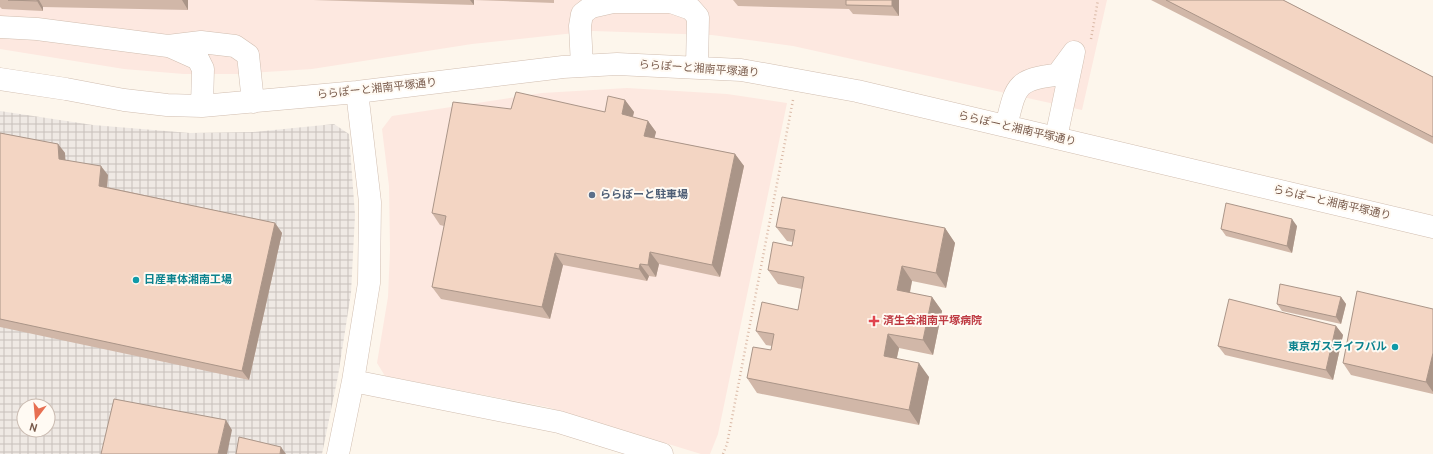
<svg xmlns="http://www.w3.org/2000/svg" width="1433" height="454" font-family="Overpass,'Noto Sans JP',sans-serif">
  <defs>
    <pattern id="industrial-grid" width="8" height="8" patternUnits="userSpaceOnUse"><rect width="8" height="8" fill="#efe9e4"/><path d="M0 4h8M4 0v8" fill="none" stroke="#c7c0bb"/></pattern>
  </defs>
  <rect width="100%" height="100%" fill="#fdf6ec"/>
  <path fill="#fde8e0" d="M0 0H1107L1082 110 793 46 712 35 593 31 472 44 312 69 236 74H184L124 69 0 49Z
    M627 88 727 94 787 103 718 434 710 454H701L547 407 385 376 377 363 388 297 390 250 389 186 382 129 392 116 542 93Z"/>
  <path fill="url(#industrial-grid)" fill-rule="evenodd" d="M0 111 93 125 190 133 253 132 334 124 349 134 355 215 351 293 338 376 322 454H0ZM24 406H48V430H24Z"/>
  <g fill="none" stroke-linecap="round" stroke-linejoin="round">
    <g stroke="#d1beb0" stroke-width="23">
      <path id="minor" d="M0 27 37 29 168 46 201 42 235 46 248 55 253 102
        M169 46 198 59 203 69 202 106
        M582 66 580 26 582 14 591 7 613 2H671L691 9 698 17 697 67
        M0 79 66 89 124 100 167 105 202 106 357 92 563 67 617 64 741 70 857 91 1433 227
        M1006 126C1016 88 1014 79 1057 75L1074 52
        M1056 138 1073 57
        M353 381 559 422 662 454
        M338 454 353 381 369 283 370 202 357 92"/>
    </g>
    <path stroke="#d9b8a5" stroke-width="2.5" stroke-dasharray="1 3" stroke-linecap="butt" d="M1091 39 1098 0
      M723 454 727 444 793 100"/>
    <use href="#minor" stroke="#fff" stroke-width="22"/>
  </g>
  <path fill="#d1b7a8" d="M0 0H188V10L43 7V11L2 9 0 7Z
    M313 0H554V3L474 0V5Z
    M733 0H899V16L853 14 849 9 738 6Z
    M1151 0H1283L1433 77V144Z
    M625 100 634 112 633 117 648 121 656 132 654 138 735 154 744 166 720 277 659 264 656 277 649 276 647 281 563 265 550 319 441 299 432 287 444 226 440 225 432 213 511 109 605 112Z
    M0 133 58 144 65 153V160L108 175 107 187 275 223 282 233 249 380 0 327Z
    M1297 226 1292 253 1226 236 1221 229Z
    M776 227 945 228 955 243 946 288 912 281 910 293 932 297 942 311 933 355 899 348 897 358 929 377 919 425 757 393 747 378 771 350 772 346 766 345 756 331 798 310 802 289 778 284 768 270 792 246 793 242 787 241Z
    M1341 297 1346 304 1341 324 1282 311 1277 304Z
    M1433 309V394L1351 375 1343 363Z
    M1336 326 1343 335 1333 380 1225 355 1218 346Z"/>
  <path fill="#aa9588" d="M37 0H39L43 7V11L37 1Z
    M182 0H188V10Z
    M470 0H474V5Z
    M892 0H899V16L892 6Z
    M625 100 634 112 630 126 622 114Z
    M648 121 656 132 652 148 644 136Z
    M58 144 65 153 66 169 59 159Z
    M735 154 744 166 720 277 712 265Z
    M101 166 108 175 106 195 99 186Z
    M1292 219 1297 226 1292 253 1287 246Z
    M275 223 282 233 249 380 242 371Z
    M945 228 955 243 946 288 936 273Z
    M650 252 659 264 656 277 648 265Z
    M555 253 563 265 550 319 542 307Z
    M640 264 649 276 647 281 639 269Z
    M902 266 912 281 907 305 897 290Z
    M932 297 942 311 933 355 923 340Z
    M1341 297 1346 304 1341 324 1336 317Z
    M1336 326 1343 335 1333 380 1326 370Z
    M888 334 899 348 894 370 884 356Z
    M1433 353V392L1426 382Z
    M919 363 929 377 919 425 909 410Z
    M226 420 232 430 227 454H218Z
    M281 447 286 454H280Z"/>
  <path fill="#f3d5c3" stroke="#aa9588" d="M8 0H37V1Z
    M846 0H892V6L846 5Z
    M1166 0H1283L1433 77V137Z
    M516 92 605 112 608 96 625 100 622 114 648 121 644 136 735 154 712 265 650 252 648 265 640 264 639 269 555 253 542 307 432 287 446 216 432 213 453 102 511 109Z
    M0 133 58 144 59 159 101 166 99 186 275 223 242 371 0 319Z
    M782 197 945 228 936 273 902 266 897 290 932 297 923 340 888 334 884 356 919 363 909 410 747 378 753 347 771 350 774 334 756 331 762 302 798 310 804 277 768 270 773 242 792 246 795 230 776 227Z
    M1226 203 1292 219 1287 246 1221 229Z
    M1280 284 1341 297 1336 317 1277 304Z
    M1357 291 1433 309V353L1426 382 1343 363Z
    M1229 299 1336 326 1326 370 1218 346Z
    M114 399 226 420 218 454H101Z
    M239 437 281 447 280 454H236Z"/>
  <circle fill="#5c6f8a" stroke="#fffaf3" stroke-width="1.5" cx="592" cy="195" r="4"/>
  <g fill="#0f9aa8" stroke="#fffaf3" stroke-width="1.5">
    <circle cx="136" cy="280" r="4"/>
    <circle cx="1395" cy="347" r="4"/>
  </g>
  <path fill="#e0444e" stroke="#fffaf3" stroke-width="1.5" d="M872 315h4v4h4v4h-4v4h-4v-4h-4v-4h4z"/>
  <g text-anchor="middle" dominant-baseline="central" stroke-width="4" stroke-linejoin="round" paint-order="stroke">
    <g font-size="11" fill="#7a5c4d" stroke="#fffaf3">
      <text transform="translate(699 69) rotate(4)">ららぽーと湘南平塚通り</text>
      <text transform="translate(377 89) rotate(-6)">ららぽーと湘南平塚通り</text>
      <text transform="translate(1017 129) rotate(13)">ららぽーと湘南平塚通り</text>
      <text transform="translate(1332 203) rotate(13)">ららぽーと湘南平塚通り</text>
    </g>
    <g font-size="11" font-weight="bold" fill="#4e5e75" stroke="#fffaf3" text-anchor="start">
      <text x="600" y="195">ららぽーと駐車場</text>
    </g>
    <g font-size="11" font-weight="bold" fill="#0d838f" stroke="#fffaf3" text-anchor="start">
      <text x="144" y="280">日産車体湘南工場</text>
      <text x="1387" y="347" text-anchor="end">東京ガスライフバル</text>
    </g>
    <g font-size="11" font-weight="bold" fill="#be3a42" stroke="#fffaf3" text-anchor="start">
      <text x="883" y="321">済生会湘南平塚病院</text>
    </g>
  </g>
  <g transform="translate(36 418) rotate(196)"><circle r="19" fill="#fffaf3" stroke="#cabbb1"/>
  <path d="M0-3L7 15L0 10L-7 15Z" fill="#e76f51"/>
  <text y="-6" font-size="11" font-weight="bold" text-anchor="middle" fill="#7a5c4d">N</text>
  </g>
</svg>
